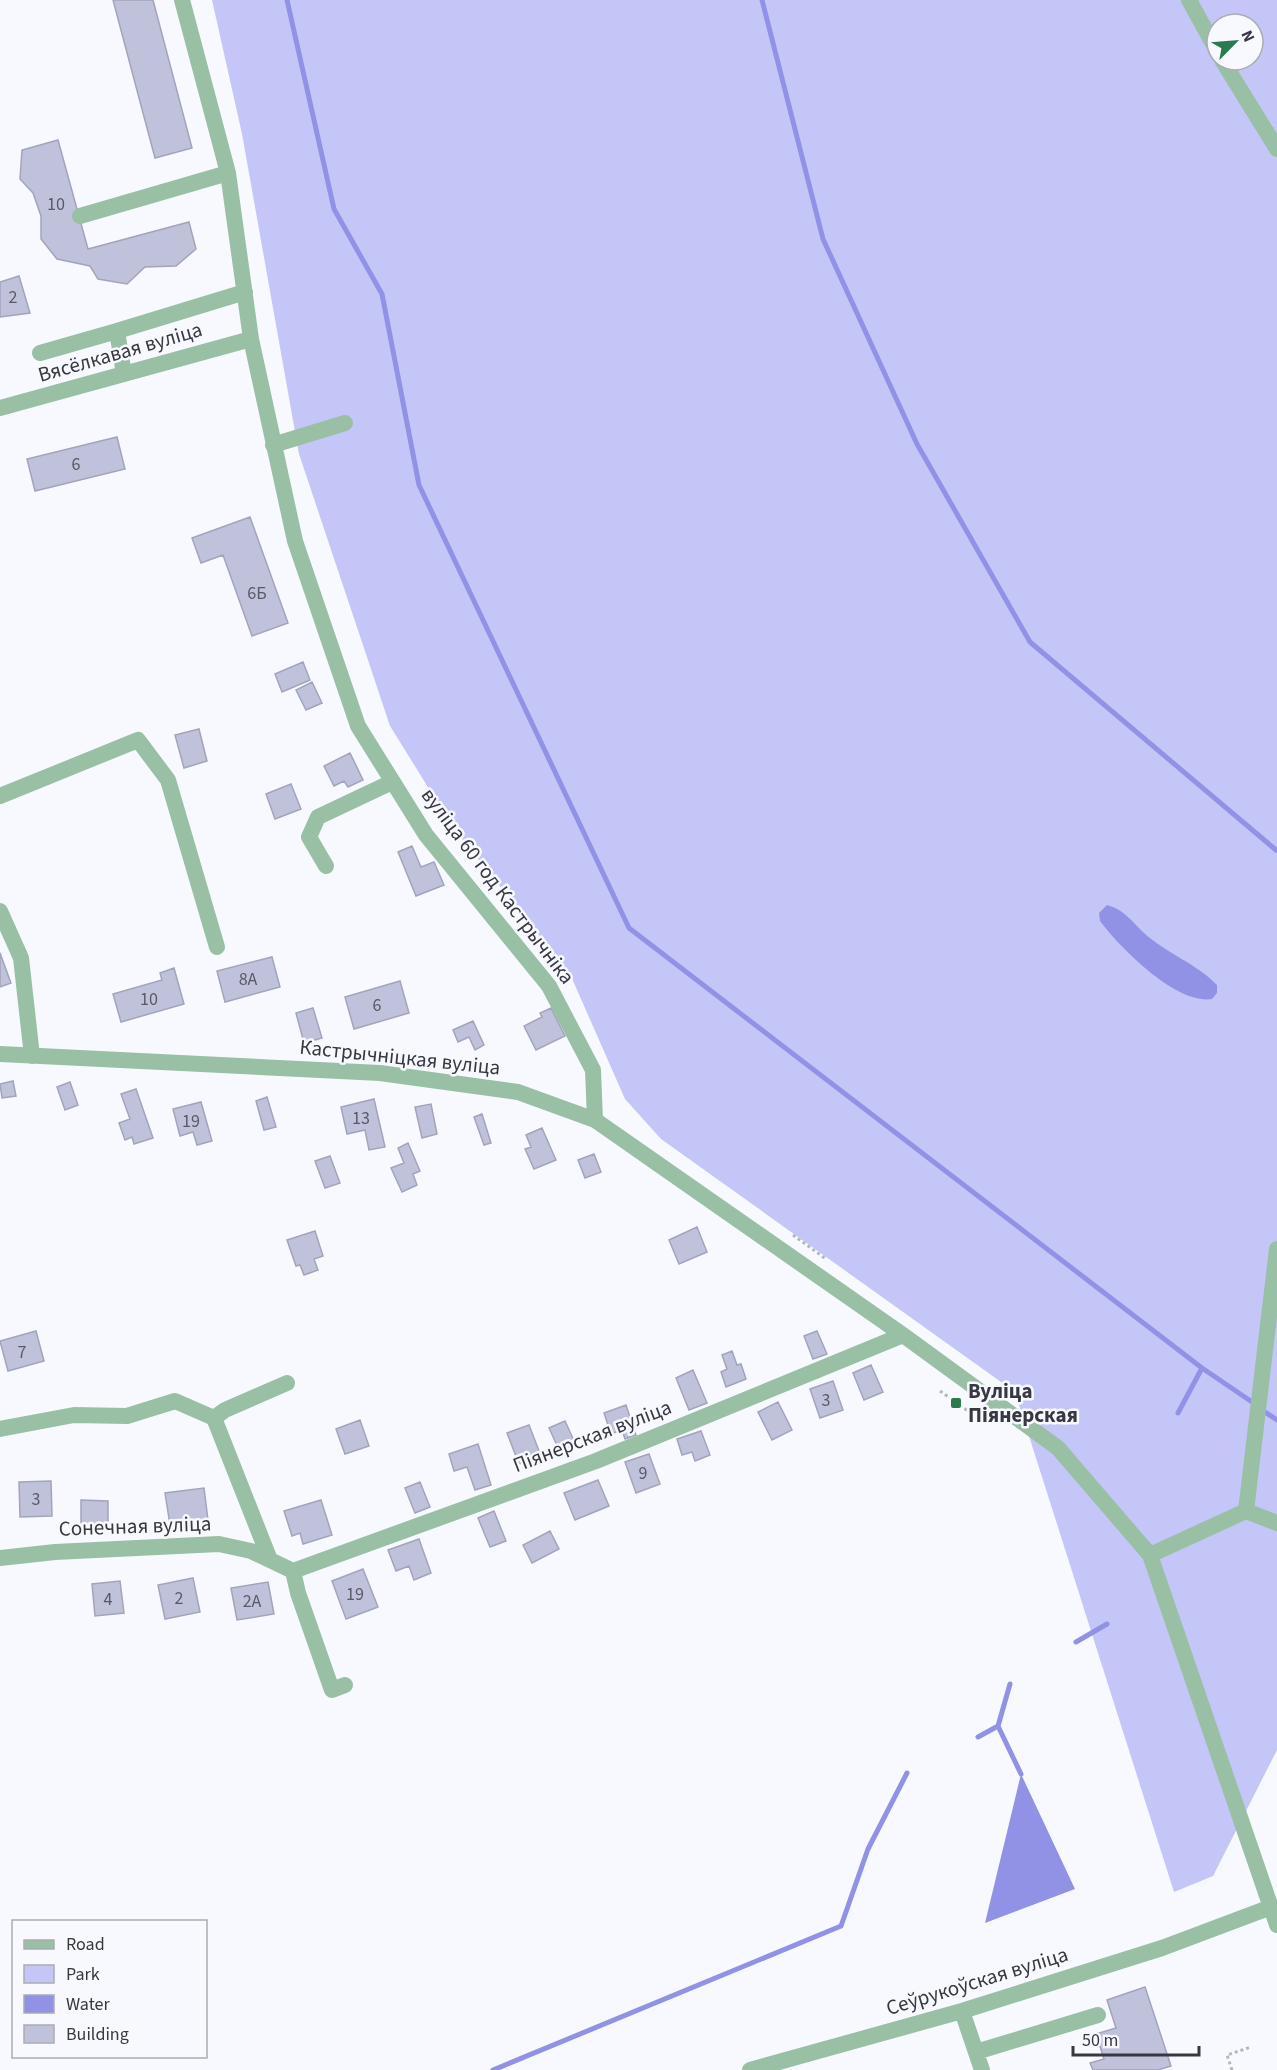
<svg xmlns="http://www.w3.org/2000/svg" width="1277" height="2070" font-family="'Source Sans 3',sans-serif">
  <rect width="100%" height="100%" fill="#f8f9fe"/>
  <path fill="#c4c6f8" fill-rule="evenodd" d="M212 0H1277V1750L1213 1876 1174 1892 1015 1392 661 1139 625 1099 570 974 454 829 390 726 299 454 242 134ZM1217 24H1253V60H1217Z"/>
  <path fill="#9192e6" d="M1107 905C1124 909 1132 922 1144 933 1166 953 1197 964 1217 985V993L1212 999C1177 1005 1120 948 1100 921L1099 913Z
    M1021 1774 1075 1889 985 1923Z"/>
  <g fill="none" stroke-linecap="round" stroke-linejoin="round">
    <path stroke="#9192e6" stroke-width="5" d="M287 0 334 209 382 294 419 485 629 928 1202 1368 1255 1404
      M762 0 823 239 917 444 1030 642 1276 850
      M1262 1410 1277 1420
      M1178 1413 1202 1368
      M1076 1642 1107 1624
      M1010 1684 998 1726 1021 1774
      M978 1737 998 1726
      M493 2070 841 1926 868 1849 907 1773"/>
  </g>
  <path fill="#c0c2db" stroke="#a2a4bc" stroke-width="1.5" d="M113 0H153L192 148 155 158Z
    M58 140 88 249 189 222 196 249 176 266 145 267 127 284 98 279 90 266 57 259 41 239V216L33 193 20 179 22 150Z
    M19 276 30 313 0 317V282Z
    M117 437 125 469 35 491 27 459Z
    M250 517 288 623 252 636 223 555 201 563 192 538Z
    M303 662 310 680 282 692 275 674Z
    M312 682 322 703 306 710 296 690Z
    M199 729 207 761 184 768 175 735Z
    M350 753 363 780 348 787 344 781 334 786 324 766Z
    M291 784 301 809 275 819 266 794Z
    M412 846 421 867 434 862 444 885 416 896 398 852Z
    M0 953 11 983 0 987Z
    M272 957 280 987 225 1002 217 971Z
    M174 968 184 1004 121 1022 113 994 162 980 160 973Z
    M400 981 409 1013 354 1029 345 997Z
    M313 1008 322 1038 304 1043 296 1013Z
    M551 1008 565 1036 536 1050 524 1026 542 1017 540 1013Z
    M473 1021 484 1045 475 1050 469 1037 458 1042 453 1030Z
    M13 1081 16 1096 2 1098 0 1084Z
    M70 1082 78 1105 65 1110 57 1087Z
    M136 1089 153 1138 134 1144 132 1137 125 1140 119 1123 130 1119 121 1094Z
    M267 1097 276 1127 264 1130 256 1101Z
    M374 1099 385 1147 369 1150 365 1130 347 1134 341 1107Z
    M201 1102 212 1141 197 1145 193 1132 180 1136 173 1109Z
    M431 1104 437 1134 422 1138 415 1107Z
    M482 1114 491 1143 484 1145 474 1117Z
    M542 1128 556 1160 534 1169 525 1149 531 1147 526 1135Z
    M408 1143 420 1171 413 1174 417 1185 402 1192 391 1168 404 1163 398 1148Z
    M594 1154 601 1172 585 1178 578 1160Z
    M330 1156 340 1183 325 1188 315 1161Z
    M697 1227 707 1252 679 1264 669 1240Z
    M315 1231 323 1256 314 1259 318 1270 304 1275 300 1265 296 1266 287 1240Z
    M36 1331 44 1361 8 1371 0 1341Z
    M817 1331 827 1354 813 1359 804 1336Z
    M732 1351 737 1365 741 1364 746 1379 726 1387 721 1372 727 1369 722 1355Z
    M871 1365 883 1392 864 1400 853 1373Z
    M693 1370 707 1403 689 1410 676 1378Z
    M833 1381 843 1410 820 1418 810 1389Z
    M778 1402 792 1430 772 1440 758 1412Z
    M626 1405 636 1435 625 1439 622 1430 611 1434 604 1413Z
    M360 1420 369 1446 345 1454 336 1429Z
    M565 1421 576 1445 560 1452 549 1428Z
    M529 1425 541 1456 519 1464 507 1433Z
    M701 1431 710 1455 695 1461 692 1452 682 1455 677 1439Z
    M478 1444 491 1485 475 1490 467 1467 454 1471 449 1454Z
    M649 1454 660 1484 636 1493 625 1462Z
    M598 1480 609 1506 575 1520 564 1493Z
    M51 1481 52 1516 20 1517 19 1482Z
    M420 1482 430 1507 415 1513 405 1488Z
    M204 1488 208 1520 170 1525 165 1493Z
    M81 1500 108 1501V1527H81Z
    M321 1500 332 1535 303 1544 300 1533 292 1536 284 1511Z
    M494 1511 506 1541 490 1547 478 1518Z
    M550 1531 559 1549 532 1563 523 1545Z
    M419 1539 431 1573 414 1580 409 1566 396 1571 388 1550Z
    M363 1569 378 1607 346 1619 332 1581Z
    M193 1578 200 1612 165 1619 158 1585Z
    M120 1581 124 1613 95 1616 92 1584Z
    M268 1582 274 1614 237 1620 231 1588Z
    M1145 1987 1171 2066 1158 2070H1093L1090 2063 1104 2059 1096 2034 1116 2028 1107 2000Z"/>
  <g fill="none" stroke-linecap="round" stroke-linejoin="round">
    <path stroke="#b6b7bd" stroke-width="3" stroke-dasharray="3 3" stroke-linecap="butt" d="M793 1235 826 1259
      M940 1391 975 1416
      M1232 2070 1227 2055 1251 2047"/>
    <path stroke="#99c0a5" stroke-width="16" d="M182 0 228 173 251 339 295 541 358 726 426 835 549 986 593 1070 595 1120
      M1189 0 1217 51
      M1222 60 1277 149
      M80 216 228 173
      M117 331 245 292
      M40 353 117 331 124 374
      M0 408 251 339
      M273 445 345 423
      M0 796 138 740 168 780 217 947
      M326 866 309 837 318 817 392 782
      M0 911 21 958 32 1056
      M0 1054 380 1073 518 1092 595 1120 903 1335 1058 1448 1150 1555 1277 1925
      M214 1418 225 1410 287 1383
      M0 1429 74 1415 127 1416 175 1401 214 1418 270 1560
      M1246 1511 1277 1523
      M1150 1555 1246 1511 1277 1249
      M0 1558 55 1552 219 1544 251 1551 293 1571
      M293 1571 596 1461 903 1335
      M293 1571 298 1593 332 1690 345 1685
      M962 2011 982 2070
      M976 2052 1098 2015
      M750 2070 962 2011 1162 1948 1271 1907"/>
  </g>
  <rect fill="#297b4d" stroke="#f8f9fe" stroke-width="2" x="950" y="1397" width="12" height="12" rx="3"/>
  <g text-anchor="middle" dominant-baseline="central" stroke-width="5" stroke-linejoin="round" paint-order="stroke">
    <g font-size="18" fill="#595a68">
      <text x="56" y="204">10</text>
      <text x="13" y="297">2</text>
      <text x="76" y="464">6</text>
      <text x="257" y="593">6Б</text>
      <text x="248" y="979">8А</text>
      <text x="149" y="999">10</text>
      <text x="377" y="1005">6</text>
      <text x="361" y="1118">13</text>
      <text x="191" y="1121">19</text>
      <text x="22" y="1352">7</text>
      <text x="826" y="1400">3</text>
      <text x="643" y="1473">9</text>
      <text x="36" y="1499">3</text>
      <text x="355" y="1594">19</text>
      <text x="179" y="1598">2</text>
      <text x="108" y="1599">4</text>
      <text x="252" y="1601">2А</text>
    </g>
    <g font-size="21" fill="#373842" stroke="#f8f9fe">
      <text transform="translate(120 352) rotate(-16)">Вясёлкавая вуліца</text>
      <text transform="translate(498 886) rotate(53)">вуліца 60 год Кастрычніка</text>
      <text transform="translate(400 1057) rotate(6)">Кастрычніцкая вуліца</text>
      <text transform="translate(592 1436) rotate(-21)">Піянерская вуліца</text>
      <text transform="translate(135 1526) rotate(-2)">Сонечная вуліца</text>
      <text transform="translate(977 1981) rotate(-17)">Сеўрукоўская вуліца</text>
    </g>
    <g font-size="21" font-weight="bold" fill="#373842" stroke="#f8f9fe" text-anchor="start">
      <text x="968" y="1391">Вуліца<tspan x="968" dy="24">Піянерская</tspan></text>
    </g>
  </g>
  <rect x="12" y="1920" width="195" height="138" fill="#f8f9fe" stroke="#abacb3" stroke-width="1.5"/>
  <rect x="24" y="1940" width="30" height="9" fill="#99c0a5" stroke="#abacb3" stroke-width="1.5"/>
  <text x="66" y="1950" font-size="18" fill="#373842">Road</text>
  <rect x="24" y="1965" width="30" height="18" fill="#c4c6f8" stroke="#abacb3" stroke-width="1.5"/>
  <text x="66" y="1980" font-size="18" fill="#373842">Park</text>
  <rect x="24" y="1995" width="30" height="18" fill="#9192e6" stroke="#abacb3" stroke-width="1.5"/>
  <text x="66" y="2010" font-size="18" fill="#373842">Water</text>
  <rect x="24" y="2025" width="30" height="18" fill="#c0c2db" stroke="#abacb3" stroke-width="1.5"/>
  <text x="66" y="2040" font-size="18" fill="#373842">Building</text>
  <g transform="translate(1235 42) rotate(65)"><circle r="28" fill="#f8f9fe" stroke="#abacb3" stroke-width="1.5"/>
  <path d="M0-4.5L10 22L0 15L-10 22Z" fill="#297b4d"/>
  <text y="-9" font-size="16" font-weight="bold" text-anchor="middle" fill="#373842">N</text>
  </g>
  <path d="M1073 2046v9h126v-9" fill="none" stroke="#373842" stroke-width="3"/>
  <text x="1082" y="2046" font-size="18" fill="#373842" stroke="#f8f9fe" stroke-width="4.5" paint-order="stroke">50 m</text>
</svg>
